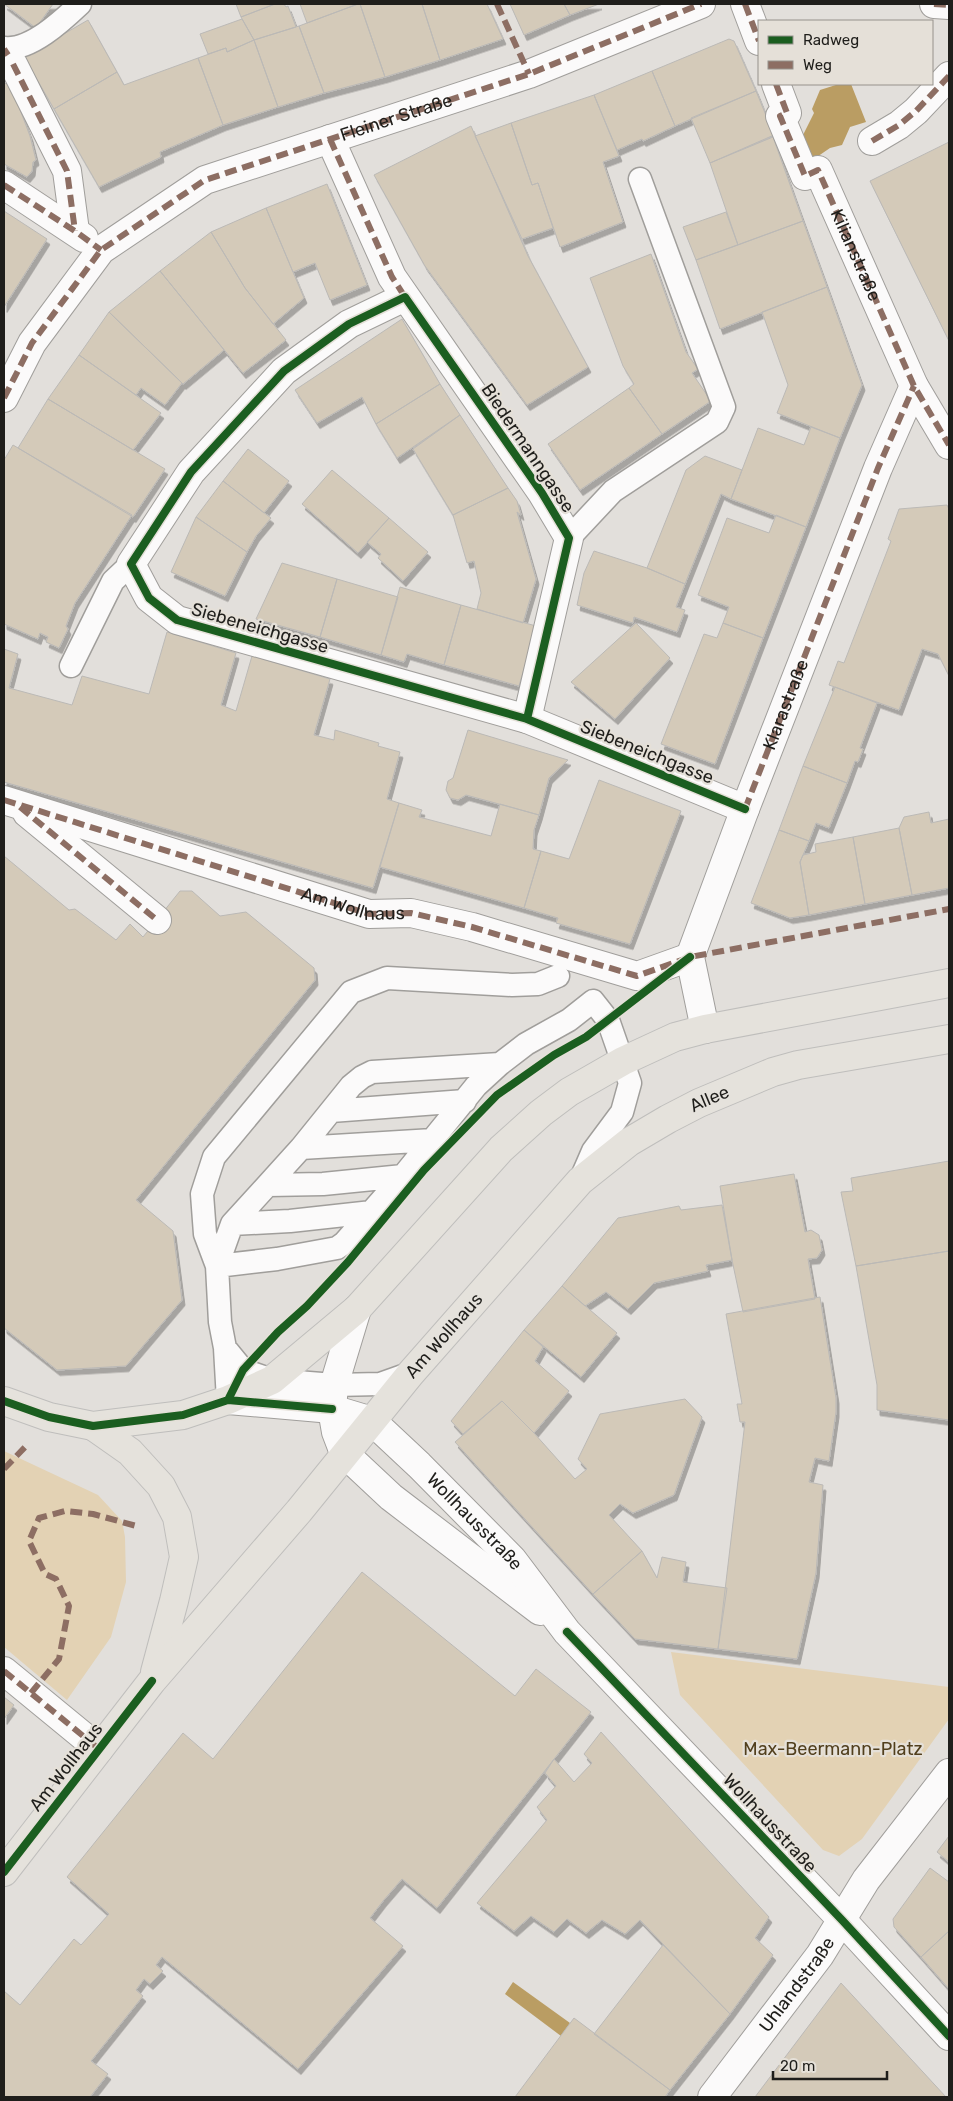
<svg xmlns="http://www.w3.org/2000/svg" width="953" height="2101" font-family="Rubik,sans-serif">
  <defs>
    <filter id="shadow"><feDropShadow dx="3" dy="5.5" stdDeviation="0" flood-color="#0004"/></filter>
  </defs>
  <rect width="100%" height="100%" fill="#e2dfdb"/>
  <path fill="#e3d2b4" d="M4 1451 98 1495 122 1521 125 1537 126 1582 111 1637 67 1700 4 1647Z
    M671 1652 949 1687V1719L862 1839 839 1856 823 1850 680 1695Z"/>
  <path fill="#ba9d63" d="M839 84H851L866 122 850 127 842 145 830 148 811 161 800 141 814 113 812 109 820 90Z
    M513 1982 570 2023 561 2036 505 1994Z"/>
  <path fill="#d4cab9" stroke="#bbb9b6" filter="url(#shadow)" d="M4 4H53L36 28Z
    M236 4H275L241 17Z
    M275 4H284L286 7 288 6 296 27 254 40 241 17Z
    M300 4H358L307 23Z
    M358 4H360L385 77 324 93 299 26Z
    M360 4H422L440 60 385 77Z
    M422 4H487L503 39 440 60Z
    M510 4H564L570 15 524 35Z
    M564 4H599L570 15Z
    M242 19 254 40 227 52 226 48 208 54 200 34Z
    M88 20 117 72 54 109 24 57Z
    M299 26 324 93 278 107 254 40Z
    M729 39 734 41 756 91 675 126 652 71Z
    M254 40 278 107 223 125 198 58 226 48 227 52Z
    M198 58 223 125 160 152 161 157 99 187 54 109 117 72 124 85Z
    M652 71 675 126 643 141 642 139 617 150 594 95Z
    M7 83 19 107 30 136 36 160 33 162 32 171 27 177 4 164V84Z
    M756 91 774 135 710 163 691 118Z
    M594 95 619 156 603 162 623 222 560 247 538 183 532 185 511 123Z
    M511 123 532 185 538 183 553 228 522 239 475 136Z
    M471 126 528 256 588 367 527 405 425 266 374 175Z
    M773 137 803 221 738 245 710 163Z
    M949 142V341L870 181Z
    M327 184 367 285 330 300 315 263 293 272 266 208Z
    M266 208 304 298 273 324 245 288 211 232Z
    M4 211 47 239 4 307Z
    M726 212 738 245 696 260 683 227Z
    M803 221 827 287 720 329 696 260Z
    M211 232 245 288 286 340 243 373 160 271Z
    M651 254 686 352 698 369 692 373 711 401 662 434 629 388 634 384 623 366 590 278Z
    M160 271 224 350 183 384 109 312Z
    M827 287 862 385 840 438 777 413 788 385 762 312Z
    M109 312 182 383 165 405 141 388 136 395 79 355Z
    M402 319 440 384 376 424 362 397 317 423 295 390Z
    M79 355 161 413 133 450 48 399Z
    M440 384 460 415 397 458 376 424Z
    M629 388 662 434 580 490 548 444Z
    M48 399 165 469 133 517 18 448Z
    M460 415 508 488 453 515 413 449Z
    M811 427 840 438 806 527 731 499 758 428 804 445Z
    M13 445 132 515 75 603 66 626 68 629 59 648 46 642 48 637 40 633 38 639 4 624V460Z
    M248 449 289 481 264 513 223 481Z
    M705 456 742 470 731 499 721 494 685 584 647 568 686 470Z
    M332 470 389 518 358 553 302 504Z
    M223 481 271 518 256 536 247 552 196 517Z
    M508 488 517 501 521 515 517 512 536 579 523 623 477 609 481 593 474 561 467 563 453 515Z
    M947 505 949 509V676L938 654 922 649 899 710 829 685 838 661 844 663 891 541 888 539 899 509Z
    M776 515 806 527 763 638 723 623 729 607 698 595 727 518 769 533Z
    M196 517 247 552 225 596 171 572Z
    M389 518 428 552 403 581 378 558 381 554 367 542Z
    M594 551 647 568 685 584 676 607 685 610 677 632 634 617 633 623 577 605 584 573Z
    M282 563 337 579 320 637 256 619Z
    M337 579 398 597 381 655 320 637Z
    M400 587 461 605 444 665 407 654 404 662 381 655Z
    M461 605 536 626 519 686 444 665Z
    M636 623 670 658 615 719 571 682Z
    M723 623 763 638 715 764 661 744 704 634 717 638Z
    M167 632 236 653 221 705 236 711 252 656 330 679 314 735 334 740 335 730 379 743 378 746 400 752 387 799 399 803 373 888 4 782V649L18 654 9 688 72 705 82 676 149 694Z
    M835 687 877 703 860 748 863 749 858 762 855 761 847 783 803 766Z
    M468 730 568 760 549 778 539 815 466 795 458 800 450 798 446 790 448 781 453 778Z
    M803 766 847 783 829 828 816 823 809 841 779 830Z
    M599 780 681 811 630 944 556 923 558 918 524 908 541 851 569 859Z
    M399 803 422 810 419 817 491 836 500 804 539 815 534 830 533 849 541 851 524 908 380 867Z
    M929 812 931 823 949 819V888L912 895 899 828 904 817Z
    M899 828 912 895 865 904 853 837Z
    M779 830 809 841 800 862 809 915 790 918 751 903Z
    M853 837 865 904 809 915 800 862 803 855 816 852 815 844Z
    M4 856 69 910 75 909 116 940 130 924 143 937 180 891H192L220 916 246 912 314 968 315 980 136 1200 173 1231 182 1300 126 1366 57 1370 4 1328Z
    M949 1161V1251L856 1266 841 1192 853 1191 851 1178Z
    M794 1174 805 1232 811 1230 819 1235 822 1250 817 1258 808 1259 815 1299 743 1312 732 1260 720 1186Z
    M722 1205 732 1260 706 1265 708 1271 654 1283 628 1309 606 1292 585 1306 562 1286 618 1218 679 1206 681 1210Z
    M949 1251V1420L877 1410V1385L856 1266Z
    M562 1286 617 1333 581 1377 524 1330Z
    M820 1297 836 1398V1412L829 1461 815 1458 809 1482 823 1485 816 1573 797 1659 718 1649 745 1422H740L737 1404H742L726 1314Z
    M524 1330 543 1347 535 1361 569 1391 534 1433 502 1401 463 1434 451 1421Z
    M685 1399 702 1417 674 1495 633 1513 620 1504 609 1515 642 1551 593 1594 455 1442 502 1401 534 1433 575 1479 587 1469 578 1459 600 1414Z
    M642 1551 657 1578 662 1557 686 1562 683 1582 727 1588 718 1649 635 1639 593 1594Z
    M362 1572 515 1696 536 1669 591 1712 437 1908 402 1879 383 1901 370 1918 403 1946 298 2069 162 1957 156 1965 163 1971 150 1984 144 1979 136 1990 143 1996 91 2061 108 2074 90 2097H4V1991L20 2005 74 1939 81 1945 109 1914 67 1877 183 1733 213 1759Z
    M4 1697 14 1705 4 1719Z
    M601 1732 769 1917 755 1938 773 1955 730 2014 640 1920 625 1934 602 1920 586 1933 567 1919 554 1932 531 1916 514 1931 477 1903 547 1820 537 1807 556 1786 545 1773 554 1759 574 1782 592 1763 584 1754Z
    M949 1836V1862L937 1852Z
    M930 1868 949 1882V1931L921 1957 894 1927 893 1919Z
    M949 1931V1989L921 1957Z
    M663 1945 730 2014 670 2090 594 2034Z
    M841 1983 946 2097H755Z
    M574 2018 670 2090 665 2097H515Z"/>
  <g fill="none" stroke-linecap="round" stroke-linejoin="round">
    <g stroke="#a09e9b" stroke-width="25">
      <path id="lane" d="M4 48C30 51 62 21 80 4
        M569 538 613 491 717 422 724 407 640 179
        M71 666 113 581 131 564
        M331 1111 465 1101
        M301 1148 433 1140
        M268 1185 323 1184 403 1176
        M232 1224 290 1221 372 1212
        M217 1266 277 1259 337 1248 344 1243 403 1176 476 1086 500 1064 526 1044 569 1020 593 1001 608 1020 630 1083 622 1112 593 1151 580 1181
        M217 1266 205 1234 202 1194 214 1157 351 992 387 978 512 985 538 984 558 976
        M225 1348 243 1370 272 1380 334 1385 380 1384 411 1373
        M228 1400 225 1348 220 1322 217 1266 232 1224 301 1148 351 1086 362 1077 372 1072 500 1064"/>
    </g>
    <g stroke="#a09e9b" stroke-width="30">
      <g id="street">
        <path d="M745 4 759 41"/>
        <path d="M934 4 949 5"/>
        <path d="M13 64 67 171 75 231"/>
        <path id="s1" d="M776 84 787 113 780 116 805 176 818 170 914 386 949 445"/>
        <path d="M330 139 392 277 542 493 569 538 527 719"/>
        <path d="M872 141 899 125 916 111 949 76"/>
        <path d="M4 185 84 238"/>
        <path d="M405 297 349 324 284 371 191 472 131 564 149 598 177 620 527 719 745 809"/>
        <path d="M4 398 32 343 101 250 205 180 529 74 701 4"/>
        <path id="s2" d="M4 800 369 914 411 913 472 927 637 976 690 957"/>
        <path d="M27 813 157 920"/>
        <path d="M705 1029 690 957 745 809 878 468 914 386"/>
        <path d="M4 1671 99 1749"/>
        <path id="s3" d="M712 2097 820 1955 866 1880 949 1773"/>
      </g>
    </g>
    <g stroke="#a09e9b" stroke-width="30">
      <g id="secondary">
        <path d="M357 1309 334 1385 332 1409 336 1432 344 1453 391 1497 540 1611"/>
        <path id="s4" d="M228 1400 332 1409 372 1421 419 1465 512 1559 567 1632 842 1920 949 2036"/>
      </g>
    </g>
    <g stroke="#bfbebc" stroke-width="30">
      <g id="primary">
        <path d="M4 1401 49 1417 93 1426 183 1415 228 1400 272 1380 357 1309 501 1149 541 1113 569 1092 623 1061 675 1037 705 1029 949 983"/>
        <path d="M93 1426 130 1452 161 1486 177 1517 184 1557 174 1601 155 1672"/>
        <path id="s5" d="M4 1872 152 1681 299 1511 411 1373 580 1181 629 1142 668 1119 699 1103 773 1072 798 1065 949 1039"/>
      </g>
    </g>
    <use href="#lane" stroke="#fbfafa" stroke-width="22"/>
    <use href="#street" stroke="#fbfafa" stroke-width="28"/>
    <use href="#secondary" stroke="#fbfafa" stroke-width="28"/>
    <use href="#primary" stroke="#e5e2dc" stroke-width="28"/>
    <g stroke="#8d6e63" stroke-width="6" stroke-dasharray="12 6" stroke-linecap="butt">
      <path d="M497 4 529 74"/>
      <path d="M745 4 759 41"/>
      <path d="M934 4 949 5"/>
      <path d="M4 49 8 55"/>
      <path d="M13 64 67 171 75 231"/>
      <path d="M776 84 787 113 780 116 805 176 818 170 914 386 949 445"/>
      <path d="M330 139 392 277 405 297"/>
      <path d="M872 141 899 125 916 111 949 76"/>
      <path d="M4 185 75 231 101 250"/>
      <path id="s6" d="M4 398 32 343 101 250 205 180 529 74 701 4"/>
      <path d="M4 800 369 914 411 913 472 927 637 976 690 957 949 909"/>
      <path d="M20 807 157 920"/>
      <path id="s7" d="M745 809 878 468 914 386"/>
      <path d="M4 1469 27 1445"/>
      <path d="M4 1671 99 1749"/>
      <path d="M31 1693 59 1659 69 1606 56 1579 45 1574 29 1541 39 1518 65 1511 93 1514 140 1527"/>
    </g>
    <g stroke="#e5e0d8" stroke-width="11">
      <path id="cycleway" d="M527 719 569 538 542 493 405 297 349 324 284 371 191 472 131 564 149 598 177 620 527 719 745 809
        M228 1400 243 1370 278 1332 307 1306 348 1262 424 1170 497 1095 554 1055 586 1037 690 957
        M4 1401 49 1417 93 1426 183 1415 228 1400 332 1409
        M567 1632 842 1920 949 2036
        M4 1872 152 1681"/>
    </g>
    <use href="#cycleway" stroke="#1b5e20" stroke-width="8"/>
  </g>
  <g text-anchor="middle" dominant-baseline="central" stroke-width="4.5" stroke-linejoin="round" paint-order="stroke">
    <g font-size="18" fill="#1f1e1b" stroke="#e5e0d8">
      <text stroke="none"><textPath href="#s6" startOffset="504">Fleiner Straße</textPath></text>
      <text stroke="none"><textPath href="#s1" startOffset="211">Kilianstraße</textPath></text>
      <text transform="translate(528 448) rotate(56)">Biedermanngasse</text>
      <text transform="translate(260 628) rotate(16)">Siebeneichgasse</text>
      <text stroke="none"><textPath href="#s7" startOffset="112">Klarastraße</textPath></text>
      <text transform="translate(647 752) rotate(22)">Siebeneichgasse</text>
      <text stroke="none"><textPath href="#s2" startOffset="365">Am Wollhaus</textPath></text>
      <text stroke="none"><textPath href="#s5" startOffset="1054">Allee</textPath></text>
      <text stroke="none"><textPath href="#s5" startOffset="694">Am Wollhaus</textPath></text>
      <text stroke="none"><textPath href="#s4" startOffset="290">Wollhausstraße</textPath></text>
      <text transform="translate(66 1767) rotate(-52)">Am Wollhaus</text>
      <text transform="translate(770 1823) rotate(47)">Wollhausstraße</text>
      <text stroke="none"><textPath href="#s3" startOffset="141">Uhlandstraße</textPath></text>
    </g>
    <g font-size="18" fill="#513f1d" stroke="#e5e0d8">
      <text x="833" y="1749">Max-Beermann-Platz</text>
    </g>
  </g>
  <rect width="953" height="2101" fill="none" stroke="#1f1e1b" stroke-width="10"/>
  <rect x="758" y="20" width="175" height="65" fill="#e5e0d8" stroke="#96928c"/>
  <rect x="768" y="36" width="25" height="8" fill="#1b5e20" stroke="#96928c"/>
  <text x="803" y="45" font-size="15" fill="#1f1e1b">Radweg</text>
  <rect x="768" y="61" width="25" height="8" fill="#8d6e63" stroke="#96928c"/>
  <text x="803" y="70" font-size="15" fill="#1f1e1b">Weg</text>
  <path d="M773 2071v8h114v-8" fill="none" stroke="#1f1e1b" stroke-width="2.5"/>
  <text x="780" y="2071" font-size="15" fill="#1f1e1b" stroke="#e5e0d8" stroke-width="4" paint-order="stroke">20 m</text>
</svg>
